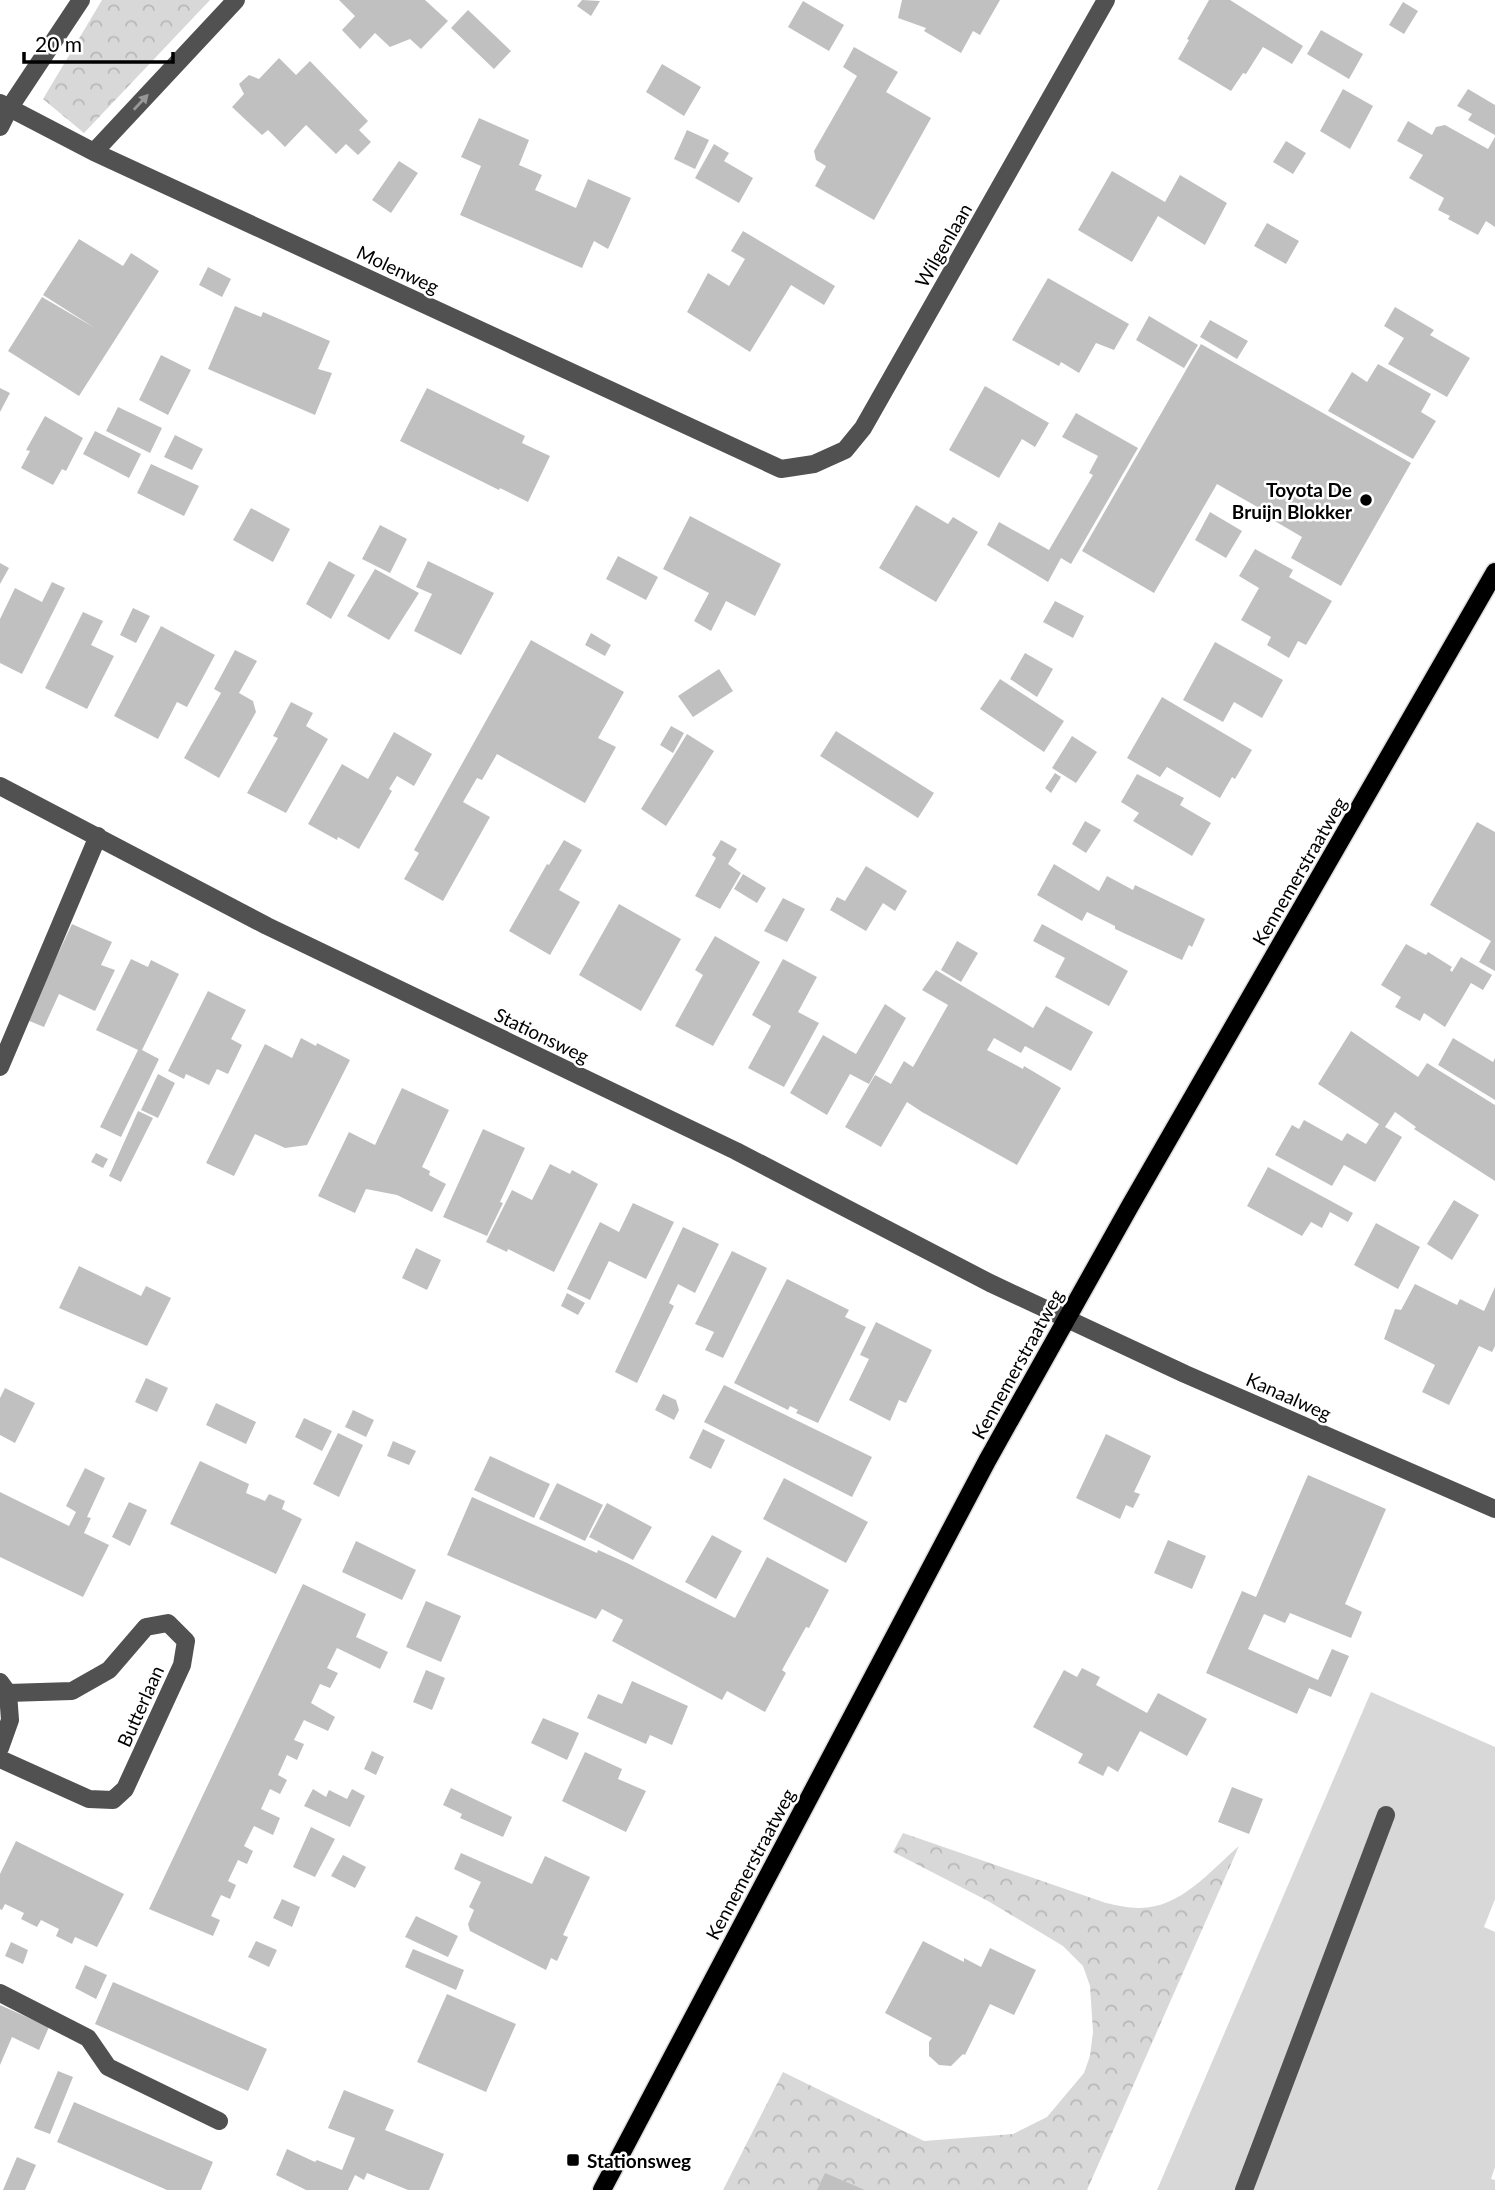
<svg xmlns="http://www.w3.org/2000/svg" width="1495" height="2190" font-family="Lato,sans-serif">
  <defs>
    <pattern id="forest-crowns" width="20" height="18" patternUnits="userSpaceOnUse" patternTransform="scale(1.75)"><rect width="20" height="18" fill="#d8d8d8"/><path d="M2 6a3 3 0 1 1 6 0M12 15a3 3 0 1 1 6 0" fill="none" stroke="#b8b8b8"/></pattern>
  </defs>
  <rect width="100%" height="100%" fill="#fff"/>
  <path fill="#d8d8d8" d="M1371 1692 1495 1747V1899L1484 1927 1495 1932V2167L1491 2179 1495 2180V2190H1157Z"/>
  <path fill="url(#forest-crowns)" d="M102 0H210L84 133 43 99Z
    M903 1833 1106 1903C1116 1905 1128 1908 1138 1908 1180 1909 1210 1871 1239 1846L1087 2190H723L783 2072 924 2141 1013 2134 1047 2117 1084 2073 1090 2056 1093 2032 1090 1986 1083 1966 1063 1946 988 1901 893 1852Z"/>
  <path fill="#c0c0c0" d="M339 0H425L448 21 421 49 410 39 390 47 375 33 360 49 342 30 355 16Z
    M582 0 600 1 591 16 577 6Z
    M902 0H1000L980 35 973 31 961 53 924 31 926 28 898 18Z
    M1209 0H1230L1303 46 1292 64 1263 47 1246 74 1243 73 1231 91 1178 59 1189 40 1187 39Z
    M803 1 844 25 829 51 788 27Z
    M1403 2 1418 11 1404 34 1389 25Z
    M468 10 511 51 494 69 451 28Z
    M1321 30 1363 54 1349 79 1307 54Z
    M854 47 898 72 886 92 931 118 874 220 815 186 826 166 816 160 814 151 857 76 843 67Z
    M279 58 296 75 310 61 368 121 359 130 371 142 358 155 346 144 336 154 306 125 285 147 268 130 262 135 232 107 244 94 239 84 249 75 259 79Z
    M662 64 701 87 684 116 646 92Z
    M1343 89 1373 106 1350 149 1320 131Z
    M1468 89 1495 105V135L1468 120 1472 114 1457 106Z
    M479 118 529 140 519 165 542 175 535 190 576 208 588 179 631 198 608 249 594 241 582 268 460 215 481 166 461 157Z
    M1408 121 1432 135 1436 127 1445 125 1488 149 1495 137V227L1486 221 1478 235 1448 219 1450 216 1438 210 1444 198 1409 178 1423 155 1397 141Z
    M687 130 709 140 695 169 674 159Z
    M1286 141 1306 153 1293 174 1273 162Z
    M714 144 729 153 724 161 753 178 739 203 695 178Z
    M399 161 418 173 391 213 372 200Z
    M1112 171 1165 202 1180 175 1227 203 1205 245 1158 216 1132 262 1078 230Z
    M1267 223 1299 241 1286 264 1254 246Z
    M743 231 835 286 824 305 791 285 750 352 687 312 708 273 729 286 745 259 731 251Z
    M79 239 123 266 131 253 159 271 79 396 8 351 42 297 95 328 43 295Z
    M208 267 231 279 222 297 199 285Z
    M1048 278 1129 324 1114 350 1096 343 1079 373 1061 362 1059 366 1012 340Z
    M235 306 261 317 263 312 330 341 318 369 332 373 315 415 208 369Z
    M1395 307 1434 330 1430 335 1470 358 1447 397 1388 364 1404 338 1384 326Z
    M1149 316 1198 345 1184 368 1136 340Z
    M1210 320 1248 341 1237 359 1200 337Z
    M1201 344 1411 463 1341 586 1291 558 1302 537 1266 516 1268 513 1217 484 1154 593 1082 551Z
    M161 355 191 370 168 415 139 400Z
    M1378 364 1431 394 1421 412 1436 421 1413 459 1328 411 1352 372 1367 382Z
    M985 386 1049 423 1035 447 1022 439 999 478 949 450Z
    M0 388 10 393 0 412Z
    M427 388 525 436 522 443 550 456 528 502 500 488 499 490 400 441Z
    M118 407 162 428 150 453 106 431Z
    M1076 413 1138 448 1071 564 1061 558 1048 582 987 545 999 522 1049 550 1093 475 1089 473 1098 456 1062 437Z
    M45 416 83 438 66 471 62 469 53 485 21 468 30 451 26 450Z
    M95 431 141 454 129 478 83 454Z
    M175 435 203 449 192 470 164 457Z
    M151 464 199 486 184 516 137 493Z
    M916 505 948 524 953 517 978 532 936 602 879 568Z
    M251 508 290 529 273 562 233 540Z
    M1210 512 1242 531 1226 558 1195 540Z
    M690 516 781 564 755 616 726 601 711 631 694 621 709 593 663 569Z
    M380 525 407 539 390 573 362 559Z
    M1255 549 1293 570 1289 577 1332 601 1306 645 1298 641 1289 658 1267 645 1271 637 1241 620 1259 588 1239 576Z
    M618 556 658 577 646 600 606 579Z
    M329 561 355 575 331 619 306 604Z
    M428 561 494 593 461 655 414 631 432 594 416 587Z
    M0 563 9 568 0 584Z
    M375 569 419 593 389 640 347 616Z
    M52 582 65 588 22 674 0 663V619L15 588 42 602Z
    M1055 601 1084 616 1073 638 1043 622Z
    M133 608 150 616 136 643 120 635Z
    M83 612 103 621 91 645 114 656 87 709 45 688Z
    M161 626 215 655 187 707 177 702 158 739 114 716Z
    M591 633 611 645 605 656 585 645Z
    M531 640 624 692 598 738 616 747 585 803 497 754 482 780 477 778 463 802 490 817 443 901 404 879 419 853 414 850Z
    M1215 642 1283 680 1262 718 1234 702 1223 722 1183 700Z
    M235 650 257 661 239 693 253 701 256 712 219 778 184 758 221 693 214 689Z
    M1025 653 1053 669 1037 697 1010 679Z
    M719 669 733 691 693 717 678 696Z
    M1000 679 1064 721 1044 752 980 709Z
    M1162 697 1252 750 1235 779 1232 777 1220 798 1167 767 1160 777 1127 758Z
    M291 702 313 713 306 726 328 739 286 813 247 793 278 738 273 736Z
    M671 726 684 733 673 753 660 745Z
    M836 731 934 793 918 818 820 756Z
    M394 732 432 754 414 786 397 776 389 789 392 791 359 849 338 837 337 840 308 824 342 764 368 779Z
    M687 734 714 751 666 826 641 809Z
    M1072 736 1097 752 1076 783 1052 768Z
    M1055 773 1061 777 1051 793 1045 788Z
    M1137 774 1184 798 1180 805 1211 823 1192 856 1133 821 1139 813 1121 802Z
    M1085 821 1101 830 1086 853 1072 844Z
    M1477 822 1495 832V971L1479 962 1491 941 1430 905Z
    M564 840 582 850 559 890 580 902 550 955 509 931 547 864 549 865Z
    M721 840 737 849 728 864 741 873 720 909 695 896 716 858 712 855Z
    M1054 864 1099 891 1107 876 1133 890 1135 885 1205 919 1192 947 1189 945 1182 960 1115 929V926L1087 912 1082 921 1037 895Z
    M866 866 907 891 895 911 883 903 866 931 830 910 837 897 845 901Z
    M743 874 766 888 757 903 734 889Z
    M783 898 805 909 787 942 764 931Z
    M619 904 681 939 641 1011 579 975Z
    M72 924 112 942 101 965 115 970 95 1011 59 994 44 1027 27 1020Z
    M1042 924 1128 971 1109 1006 1055 977 1065 958 1033 941Z
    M715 936 760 962 713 1046 675 1026 703 975 695 970Z
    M957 941 978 953 961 982 941 970Z
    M1406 944 1426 955 1428 952 1452 967 1450 970 1452 972 1461 957 1492 975 1483 990 1471 983 1445 1027 1424 1013 1420 1021 1395 1007 1401 997 1381 985Z
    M131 959 148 967 151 960 179 974 142 1050 159 1059 121 1137 100 1127 138 1050 96 1030Z
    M783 959 817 977 798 1012 819 1023 784 1087 748 1068 771 1026 752 1015Z
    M936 970 1033 1028 1046 1006 1093 1032 1071 1071 1025 1046 1021 1053 994 1038 987 1050 1023 1069 1024 1066 1061 1088 1017 1165 922 1112 907 1102 881 1147 845 1127 875 1075 891 1084 904 1061 913 1067 948 1005 922 990Z
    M208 991 246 1010 231 1039 242 1045 228 1074 217 1069 209 1085 186 1074 184 1079 168 1071Z
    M885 1004 906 1018 869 1084 850 1074 827 1115 790 1093 823 1035 856 1054Z
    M1351 1031 1418 1077 1427 1063 1495 1105V1181L1414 1129 1416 1127 1395 1112 1385 1127 1402 1137 1375 1182 1344 1165 1332 1186 1275 1155 1292 1125 1299 1129 1304 1120 1342 1141 1347 1133 1366 1144 1379 1124 1318 1084Z
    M301 1038 316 1046 317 1043 350 1060 307 1145 285 1148 255 1134 234 1176 206 1163 265 1044 292 1058Z
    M1453 1038 1493 1062 1495 1058V1100L1438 1065Z
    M158 1074 175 1083 158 1118 141 1110Z
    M402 1088 449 1110 422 1167 430 1171 429 1175 446 1184 432 1212 397 1195 366 1189 355 1213 318 1196 349 1132 375 1145Z
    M138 1111 153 1118 121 1182 109 1176Z
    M483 1129 525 1148 500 1202 503 1203 487 1236 443 1217Z
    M96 1153 108 1159 103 1168 91 1162Z
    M550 1164 570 1174 572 1170 598 1184 554 1272 508 1249 507 1252 486 1242 512 1190 532 1200Z
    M1268 1167 1353 1213 1348 1222 1330 1212 1322 1228 1311 1222 1302 1236 1247 1206Z
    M1454 1200 1479 1215 1452 1260 1427 1244Z
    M633 1203 674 1222 646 1279 609 1261 590 1300 567 1289 600 1222 619 1232Z
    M1376 1223 1420 1247 1398 1289 1354 1265Z
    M683 1227 719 1244 695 1293 678 1284 669 1303 674 1306 637 1383 615 1372Z
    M416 1248 441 1260 427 1290 402 1278Z
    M732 1251 767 1268 723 1358 705 1350 714 1332 695 1324Z
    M79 1266 141 1296 146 1286 171 1298 147 1346 59 1308Z
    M787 1279 849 1310 845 1317 866 1327 818 1423 796 1413 798 1410 790 1406 788 1410 734 1383Z
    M1415 1284 1457 1305 1460 1299 1484 1311 1495 1287V1346L1492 1352 1479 1346 1449 1405 1422 1392 1435 1365 1384 1339 1395 1309 1401 1310Z
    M567 1293 585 1303 578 1315 561 1306Z
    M876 1322 932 1350 906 1403 899 1400 890 1421 849 1400 869 1359 860 1355Z
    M146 1378 168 1388 157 1412 135 1402Z
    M724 1385 872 1457 852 1497 704 1422Z
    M5 1388 35 1403 15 1443 0 1435V1398Z
    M663 1394 676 1400 679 1410 674 1420 655 1410Z
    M216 1403 256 1422 246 1444 206 1425Z
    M353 1410 374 1420 366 1437 345 1427Z
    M304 1418 332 1431 322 1451 295 1437Z
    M703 1429 725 1440 711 1469 689 1458Z
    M338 1433 363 1445 339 1497 313 1484Z
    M1106 1434 1151 1456 1134 1492 1140 1494 1133 1508 1126 1505 1120 1519 1076 1498Z
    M393 1441 416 1451 409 1465 387 1456Z
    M490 1456 550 1484 534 1518 474 1490Z
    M200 1461 249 1484 246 1493 265 1501 269 1494 285 1501 282 1509 302 1519 276 1574 170 1524Z
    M85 1468 105 1478 87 1517 91 1518 84 1533 109 1545 83 1597 0 1557V1492L69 1526 76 1512 66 1506Z
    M1308 1475 1386 1509 1345 1604 1362 1612 1351 1638 1290 1613 1285 1623 1264 1614 1248 1649 1318 1680 1332 1649 1349 1656 1331 1697 1309 1688 1297 1714 1206 1673 1242 1591 1256 1597Z
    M784 1478 868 1522 846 1563 763 1519Z
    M557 1483 603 1505 585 1541 539 1519Z
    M472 1497 597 1553 598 1550 627 1563 735 1618 767 1557 829 1590 809 1628 806 1627 782 1670 786 1673 765 1712 727 1691 722 1700 612 1641 623 1620 602 1609 596 1619 447 1555Z
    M129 1502 147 1510 130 1546 112 1537Z
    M607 1503 652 1527 633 1560 589 1537Z
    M712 1535 742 1551 716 1599 685 1582Z
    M1168 1540 1206 1556 1192 1589 1154 1573Z
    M356 1541 416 1570 402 1600 342 1572Z
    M303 1584 366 1614 356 1637 388 1652 380 1669 337 1648 327 1668 338 1673 330 1688 320 1684 311 1703 335 1717 328 1731 304 1720 294 1740 304 1744 297 1760 287 1755 278 1775 287 1780 280 1794 270 1789 261 1809 280 1818 273 1835 254 1826 244 1846 253 1851 247 1864 238 1860 228 1881 236 1885 230 1899 221 1895 211 1916 220 1920 213 1936 149 1909Z
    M426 1601 461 1616 441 1662 406 1647Z
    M1082 1668 1100 1677 1096 1685 1147 1713 1158 1693 1207 1719 1187 1756 1140 1731 1118 1772 1108 1766 1103 1776 1078 1763 1083 1754 1033 1727 1064 1670 1077 1677Z
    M426 1670 445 1678 432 1710 413 1702Z
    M632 1681 688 1706 672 1745 650 1735 646 1744 587 1718 598 1694 622 1704Z
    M543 1718 579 1733 567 1760 531 1743Z
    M372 1751 384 1757 376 1775 364 1769Z
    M585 1752 622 1769 618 1779 646 1791 626 1832 562 1801Z
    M1232 1787 1263 1799 1249 1834 1218 1822Z
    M451 1788 512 1817 503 1837 460 1818 462 1814 443 1805Z
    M313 1789 326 1797 329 1790 347 1799 352 1789 365 1796 350 1827 304 1806Z
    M311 1827 335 1839 315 1877 293 1867Z
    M16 1841 124 1894 97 1947 75 1937 72 1944 56 1936 59 1929 41 1920 37 1927 21 1919 24 1913 5 1904 2 1910 0 1909V1874Z
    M461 1853 532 1884 545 1856 590 1877 563 1935 568 1937 557 1961 551 1958 546 1970 470 1931 468 1924 474 1910 469 1907 481 1882 454 1869Z
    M343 1855 366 1867 355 1888 331 1876Z
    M282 1899 300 1907 292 1927 273 1918Z
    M416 1916 458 1936 448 1957 405 1937Z
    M256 1941 277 1950 269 1967 248 1957Z
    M923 1941 964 1962V1958L981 1967 990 1948 1036 1970 1014 2015 990 2004 965 2055 963 2054 951 2066 939 2065 929 2056V2042L932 2038 885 2013Z
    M11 1942 28 1950 23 1964 5 1956Z
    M413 1949 464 1970 456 1990 405 1967Z
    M85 1965 107 1975 96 1999 75 1988Z
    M113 1982 267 2049 248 2091 95 2024Z
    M447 1994 516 2024 486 2092 417 2062Z
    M0 2005 49 2027 39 2050 12 2037 0 2065Z
    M58 2071 73 2077 50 2134 34 2128Z
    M344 2090 394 2110 385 2130 444 2154 429 2190H408L367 2173 364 2180 355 2175 348 2190H306L276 2175 287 2149 315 2162 317 2160 342 2170 355 2138 328 2128Z
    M74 2102 213 2162 201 2190H167L57 2142Z
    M17 2157 36 2165 25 2190H3Z
    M825 2173 865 2190H817Z"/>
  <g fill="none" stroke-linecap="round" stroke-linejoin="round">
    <g stroke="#dbdbdb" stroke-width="21">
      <path id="major" d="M602 2190 987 1461 1130 1206 1495 572"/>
    </g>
    <path stroke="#515151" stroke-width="18" d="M0 103 94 152 781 469 814 464 845 450 863 428 1106 0
      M0 127 10 107 81 0
      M94 152 236 0
      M0 786 267 926 736 1151 990 1283 1185 1374 1495 1509
      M0 1067 98 836
      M0 1682 8 1693 72 1691 109 1670 146 1627 168 1623 186 1641 182 1665 125 1789 113 1800 89 1799 0 1759
      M0 1748 10 1720 8 1693
      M0 1993 88 2038 108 2067 219 2121
      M1244 2190 1386 1815"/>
    <use href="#major" stroke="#000" stroke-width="18"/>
  </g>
  <defs><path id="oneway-solid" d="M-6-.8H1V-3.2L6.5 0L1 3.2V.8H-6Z" transform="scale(1.75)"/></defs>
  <use fill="#979797" href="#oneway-solid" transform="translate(141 102) rotate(-47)"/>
  <g fill="#000" stroke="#fff" stroke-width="2.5">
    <circle cx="1366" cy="500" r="7"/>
    <rect x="566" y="2153" width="14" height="14" rx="3.5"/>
  </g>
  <g text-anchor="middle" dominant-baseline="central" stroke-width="5" stroke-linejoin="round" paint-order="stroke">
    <g font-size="19" fill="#000" stroke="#fff">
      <text transform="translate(943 245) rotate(-60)">Wilgenlaan</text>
      <text transform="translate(398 269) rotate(25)">Molenweg</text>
      <text transform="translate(1299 871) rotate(-60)">Kennemerstraatweg</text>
      <text transform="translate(542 1035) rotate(26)">Stationsweg</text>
      <text transform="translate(1017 1364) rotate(-61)">Kennemerstraatweg</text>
      <text transform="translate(1289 1396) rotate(24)">Kanaalweg</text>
      <text transform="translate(140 1706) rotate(-66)">Butterlaan</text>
      <text transform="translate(750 1864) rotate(-62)">Kennemerstraatweg</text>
    </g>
    <g font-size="19" font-weight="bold" fill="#000" stroke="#fff" text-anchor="end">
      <text x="1352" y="489">Toyota De<tspan x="1352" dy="22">Bruijn Blokker</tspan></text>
      <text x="587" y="2160" text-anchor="start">Stationsweg</text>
    </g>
  </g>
  <path d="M24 52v10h149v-10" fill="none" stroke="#000000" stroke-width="3.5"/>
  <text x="35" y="52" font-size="21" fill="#000000" stroke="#ffffff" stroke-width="5" paint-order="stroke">20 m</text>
</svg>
